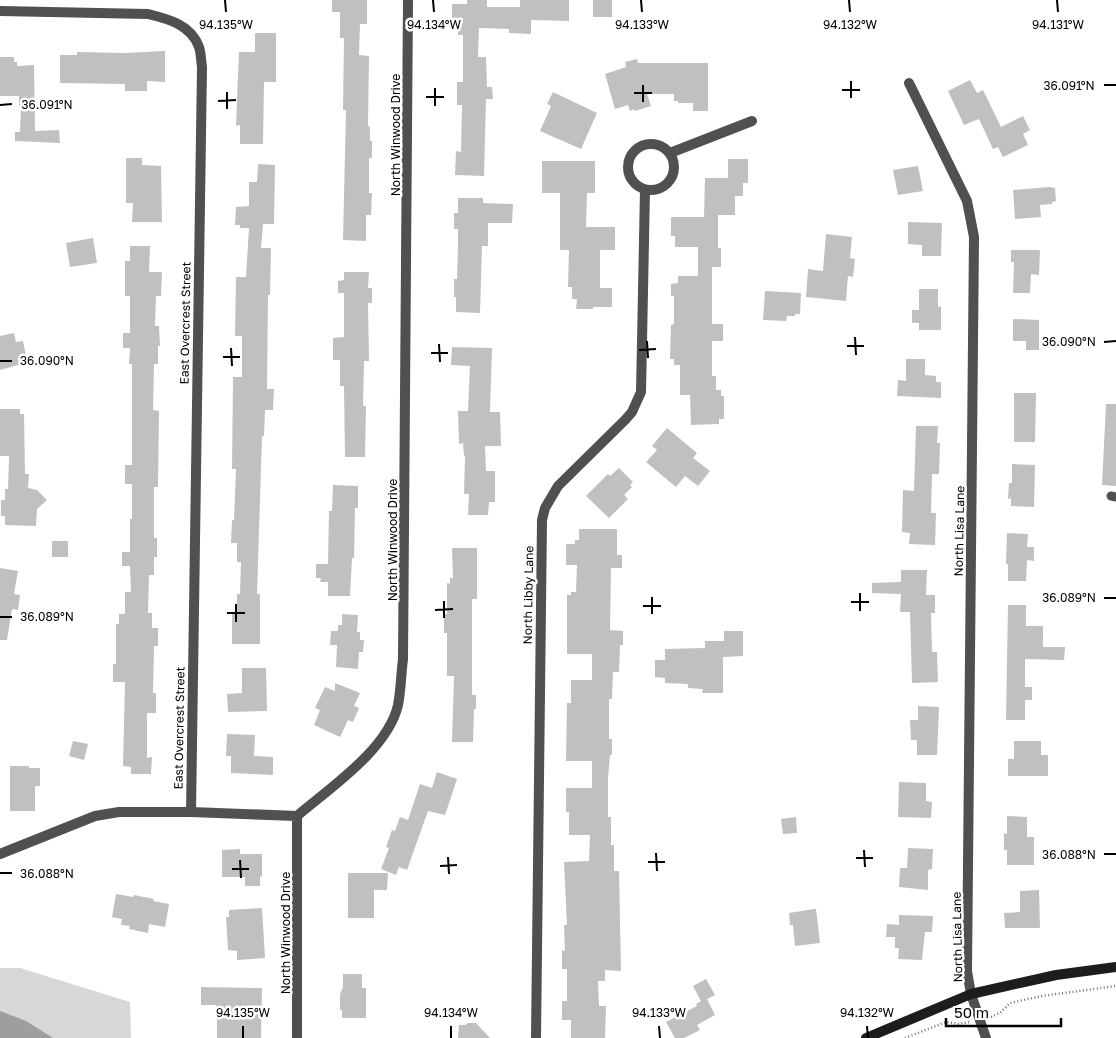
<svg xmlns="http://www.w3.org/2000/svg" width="1116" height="1038" font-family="'Golos Text',sans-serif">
  <rect width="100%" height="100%" fill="#fff"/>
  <path fill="#d7d7d7" d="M0 968H20L130 1002 131 1038H0Z"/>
  <path fill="#9e9e9e" d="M0 1011 26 1021 53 1038H0Z"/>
  <path fill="#c0c0c0" d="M332 0H367V24H360L359 55 369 56 368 126 370 127V141H372V158H369V193H372L371 215H366V241L343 240 346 110H343L344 38H340V12H332Z
    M467 0H487V7H520V0H569V21L531 20V34L509 33V29L479 28 478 57H486L487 87H492L493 99H486L484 176 455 175 456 151 461 152 462 105H457V82H463V35H458V28H452V4H467Z
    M593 0H612V17H593Z
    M255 33H276V82H264L263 144H240V125L236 126 239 52H255Z
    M165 51V82L147 81V91H125V84L60 83V55H77V52L125 53Z
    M0 57H14V62H17V66L34 65 35 131 59 130 60 143 15 141V132H20L21 106H19V96H0Z
    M637 59 638 63H708V111H693V103H678V101H674V94H647L651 106 635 111 634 109 630 111 628 105 615 109 605 74 626 67 625 62Z
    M970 80 977 93 983 90 1001 127 1023 116 1030 130 1023 134 1028 145 1003 157 998 147 993 149 979 119 964 125 948 91Z
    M553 92 597 113 581 149 540 131 551 106 547 104Z
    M126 158H142V165L161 166 162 222H132L133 203H126Z
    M728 159H748V183H743V196H735V215H718V248H721V267H712V324H723V341H712V376H716V390H721V396H724V419H719V424L691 425 690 395H680V365H674V359H670L671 325 674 324V296H671V284L678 283V276H698V247H675V236H671V217H704L705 178H728Z
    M542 161H595V193H587L586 227H615V250H600V288H612V307H593V309H576L577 299H572V287H568L569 250H560V193H542Z
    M258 164 275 165 274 224H263L261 248H271L270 295H268L267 389H274L273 410H265L264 436H262L257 594H260V644H232V612H237V594H240L241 562H237V543H231L232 520H234L236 469H232L233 377H242V336H235L236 277H246L249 228H240V225H235L236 207 249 206V182H257Z
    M918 166 923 191 898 195 893 170Z
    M1050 187 1055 188 1056 201 1052 202V204L1040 205 1041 217 1015 219 1013 190Z
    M458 198H483V203L513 204 512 223H488V246H482L480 313 456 312V297H454V279H457L458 246V229H454V213H458Z
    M908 222 942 223 941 256H922V245L908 244Z
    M826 234 852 237 850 258 855 259 853 277 848 276 846 301 806 297 808 269 823 271Z
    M93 238 97 263 70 267 66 243Z
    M130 246H150L149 272H162L161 296H156L155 326H159L160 346H158V364H154L153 410 159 411 158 487H154V538H157V557H154V575H149L148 613H152V628H158V646H154L153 693H156V713H147V758L152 757 151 774H131V767L123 766 125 682H113V664H116V624H119V614H125V592H131L130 566H122V552H130V519H132V484H125V465H132V364H129L130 348H123V333H130V296H125V261H130Z
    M1011 250H1040L1039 275 1031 274 1030 293H1013L1014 262H1011Z
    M344 272H369L368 288H372V303H368L369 361H364L363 406H366L365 457H345L344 386H340V360H333V338L344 337V293H338V281L344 280Z
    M919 289H938V307L941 306V330H919V323H912V310H919Z
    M765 291 801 293 800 314H795V316H787L786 321 763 320Z
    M1013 319 1039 320V350H1026V341H1013Z
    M14 333 16 342 23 341 26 356 20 358 22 364 0 370V336Z
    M452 347 492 348 490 412H500L501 446H485L486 471H495V502H489L488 515H468L469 494H464L465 456H464L463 443 459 444 458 411H468L470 366 451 365Z
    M906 359H925V375L936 376V382H941V398L897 396 898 380 906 381Z
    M1014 393H1036L1035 442H1014Z
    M1106 404H1116V486L1102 485Z
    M0 409H20V414H24L25 474H29L28 488 37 490 47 500 37 509 36 526 5 525V516H1V500H5V489H8L9 456H0Z
    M916 426H938L937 443H940L939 474H932L931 513H936L935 545 909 544 910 533 902 532 903 490 914 491Z
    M667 428 697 453 693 458 710 471 698 486 685 476 676 487 646 462 657 450 652 446Z
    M1012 464 1035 465 1034 507 1011 506V498L1008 499 1009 483H1012Z
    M619 468 633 482 630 485 632 487 624 495 628 499 609 518 586 496 608 474 610 476Z
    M333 485 358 486V508H355L354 558H352L350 596H328V582H320L321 578H316V564H328L329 511H332Z
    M579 529H617V555H622V568H611L610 630 623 631V645H620L619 672H613L612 699H609V739H612V755H610L608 778V817H611V845H614V871H619L621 971 605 970V981H598L599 1006H606L605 1038H571V1020H562V1001H567V969H562V950L565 951 564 925H567L564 862 589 861 590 835H569V812H566V788H592V761H566L567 703H571V680H592V654H567V595H571V592H576L577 565H566V544H575V540H579Z
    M1007 533 1028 534 1027 547H1034V561L1027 560 1026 581H1008V564H1006Z
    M52 541H68V557H52Z
    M452 548H477V599H472V695H476V709H474L473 742H452L454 676H447V633H444V614H447V583L450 584V578H453Z
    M0 568 18 571 14 594 20 595 18 610 12 609 7 640H0Z
    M901 570H927L926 595H935V613H931L932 652H937L938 682 912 683 910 612H900L901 594 872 593V583L901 582Z
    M1008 605H1026V626H1043V647H1065L1064 660 1025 659V687H1032V700H1025V720H1006Z
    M342 614 358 615 357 632H360V640H364L363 652H359L358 669 336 667 337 645H330L331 631H338V625H342Z
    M724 631H743V656L723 657V693H702L703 689 688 688V684L665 683V678L655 677V660H665V649L705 648V641H724Z
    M242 668H266L267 711 228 712 227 694 242 693Z
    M335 683 360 693 354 706 359 708 353 722 348 720 340 737 314 725 320 710 315 708 325 687 335 691Z
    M918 706 939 707 937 755H917V740H911L910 720H918Z
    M227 734 255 735 254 756 273 757V775L231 773V756H226Z
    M73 741 88 744 84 760 69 756Z
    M1014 741H1041V755H1048V776H1008V759H1014Z
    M10 766H29V768H40V786H35V811H10Z
    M437 772 457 779 445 815 428 811 407 870 399 867 396 875 381 869 389 848 386 847 392 830 395 831 400 817 408 820 420 784 432 788Z
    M899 782 926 783V801L932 802 931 818 898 817Z
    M1007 816 1027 817V837H1034V865H1007V850H1004V833L1007 834Z
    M796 817 797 833 783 834 781 819Z
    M908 848 933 849 932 869 928 870V890L899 887 900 868H907Z
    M240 849V854H262V877L260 876V886H245V877H222V850Z
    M348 873H388L387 890H374V918H348Z
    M1039 890 1040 928H1005L1004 913 1020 912V891Z
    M116 894 133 897 134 895 154 899 153 901 169 904 165 927 149 924 148 933 129 929 130 926 121 925 122 919 112 917Z
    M262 908 265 958 237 960V951L228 950 226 917H229V910Z
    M814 909H816L820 943 795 946 793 925H790L789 913Z
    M899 915 933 916 932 932H925L922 960 898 959 899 948H895V937H886L887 924 899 925Z
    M343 974H362V988H366V1018H342V1010H340V994L343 987Z
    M706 979 715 995 707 999 715 1015 697 1025 700 1030 684 1038H675L666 1022 697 1006 696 1004 701 1001 693 986Z
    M201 987 262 988 261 1038H217V1008L216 1005H201Z
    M468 1023H476L490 1038H458L459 1025H465Z"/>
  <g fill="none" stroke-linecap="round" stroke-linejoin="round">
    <path stroke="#727272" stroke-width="2.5" stroke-dasharray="1 2.5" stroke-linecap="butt" d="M991 1017 1000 1013 1010 1003 1042 996 1116 986
      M905 1038 946 1022 959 1024 969 1022"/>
    <path stroke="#505050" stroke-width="9" d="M1111 496 1116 497"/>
    <path stroke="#505050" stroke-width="10" d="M0 11 148 14C169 19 191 25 199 47 201 53 201 61 202 67L191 812
      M909 83 967 201 974 237 967 971 971 994 986 1038
      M628 167a23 23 0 1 1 46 0a23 23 0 1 1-46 0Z
      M670 153 752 121
      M0 854 95 816 119 812H191L297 816
      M297 1038V816C331 787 388 749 398 705 401 690 401 674 403 659L408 0
      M536 1038 542 520 545 508 558 486 625 420 632 412 641 392 645 190"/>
    <path stroke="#1d1d1d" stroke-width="10" d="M866 1038 971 994 1056 975 1116 967"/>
  </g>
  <path fill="none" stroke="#000" stroke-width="2" d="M225 0 226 12M433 0 434 12M641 0 642 12M849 0 850 12M1057 0 1058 12M851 81V98M643 85V102M1104 85H1116M435 88V106M842 90H860M227 92V109M634 93H652M426 97H444M218 101 236 100M0 105 12 104M855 337 856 355M647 341 648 358M1104 342 1116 341M439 344 440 362M847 346H864M231 348 232 366M639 350 656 349M431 353H448M223 357H240M0 361H12M860 593V611M652 597V614M1104 598H1116M444 601V618M851 602H869M236 604V622M643 606H661M435 610 453 609M227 613H245M0 617H12M864 850 865 867M656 853 657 871M1104 854H1116M448 857 449 874M856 858H873M240 860 241 878M648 862H665M440 866 457 865M232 869H249M0 873H12M243 1026V1038M451 1026V1038M659 1026 660 1038M867 1026 868 1038"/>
  <g text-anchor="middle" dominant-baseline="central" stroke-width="5" stroke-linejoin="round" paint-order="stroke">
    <g font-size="12" fill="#000" stroke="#fff">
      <text transform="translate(395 135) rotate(-90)">North Winwood Drive</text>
      <text transform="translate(185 323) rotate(-89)">East Overcrest Street</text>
      <text transform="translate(959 531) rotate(-89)">North Lisa Lane</text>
      <text transform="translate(392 540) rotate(-90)">North Winwood Drive</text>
      <text transform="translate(528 595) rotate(-89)">North Libby Lane</text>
      <text transform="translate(179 728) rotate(-89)">East Overcrest Street</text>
      <text transform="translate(285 933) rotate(-90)">North Winwood Drive</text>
      <text transform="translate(957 937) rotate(-91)">North Lisa Lane</text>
    </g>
  </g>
  <g font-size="12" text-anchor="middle" fill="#000" stroke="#fff" stroke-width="5" stroke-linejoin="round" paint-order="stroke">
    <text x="226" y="29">94.135°W</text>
    <text x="434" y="29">94.134°W</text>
    <text x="642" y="29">94.133°W</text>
    <text x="850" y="29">94.132°W</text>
    <text x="1058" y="29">94.131°W</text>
    <text x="1069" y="90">36.091°N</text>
    <text x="47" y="109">36.091°N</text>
    <text x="1069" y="346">36.090°N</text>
    <text x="47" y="365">36.090°N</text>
    <text x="1069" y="602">36.089°N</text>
    <text x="47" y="621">36.089°N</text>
    <text x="1069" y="859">36.088°N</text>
    <text x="47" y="878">36.088°N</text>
    <text x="243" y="1017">94.135°W</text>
    <text x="451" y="1017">94.134°W</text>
    <text x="659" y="1017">94.133°W</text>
    <text x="867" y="1017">94.132°W</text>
  </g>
  <path d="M946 1018v8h115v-8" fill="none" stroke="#000000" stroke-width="2.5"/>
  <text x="954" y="1018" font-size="15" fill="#000000" stroke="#ffffff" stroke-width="4" paint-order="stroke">50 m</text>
</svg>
